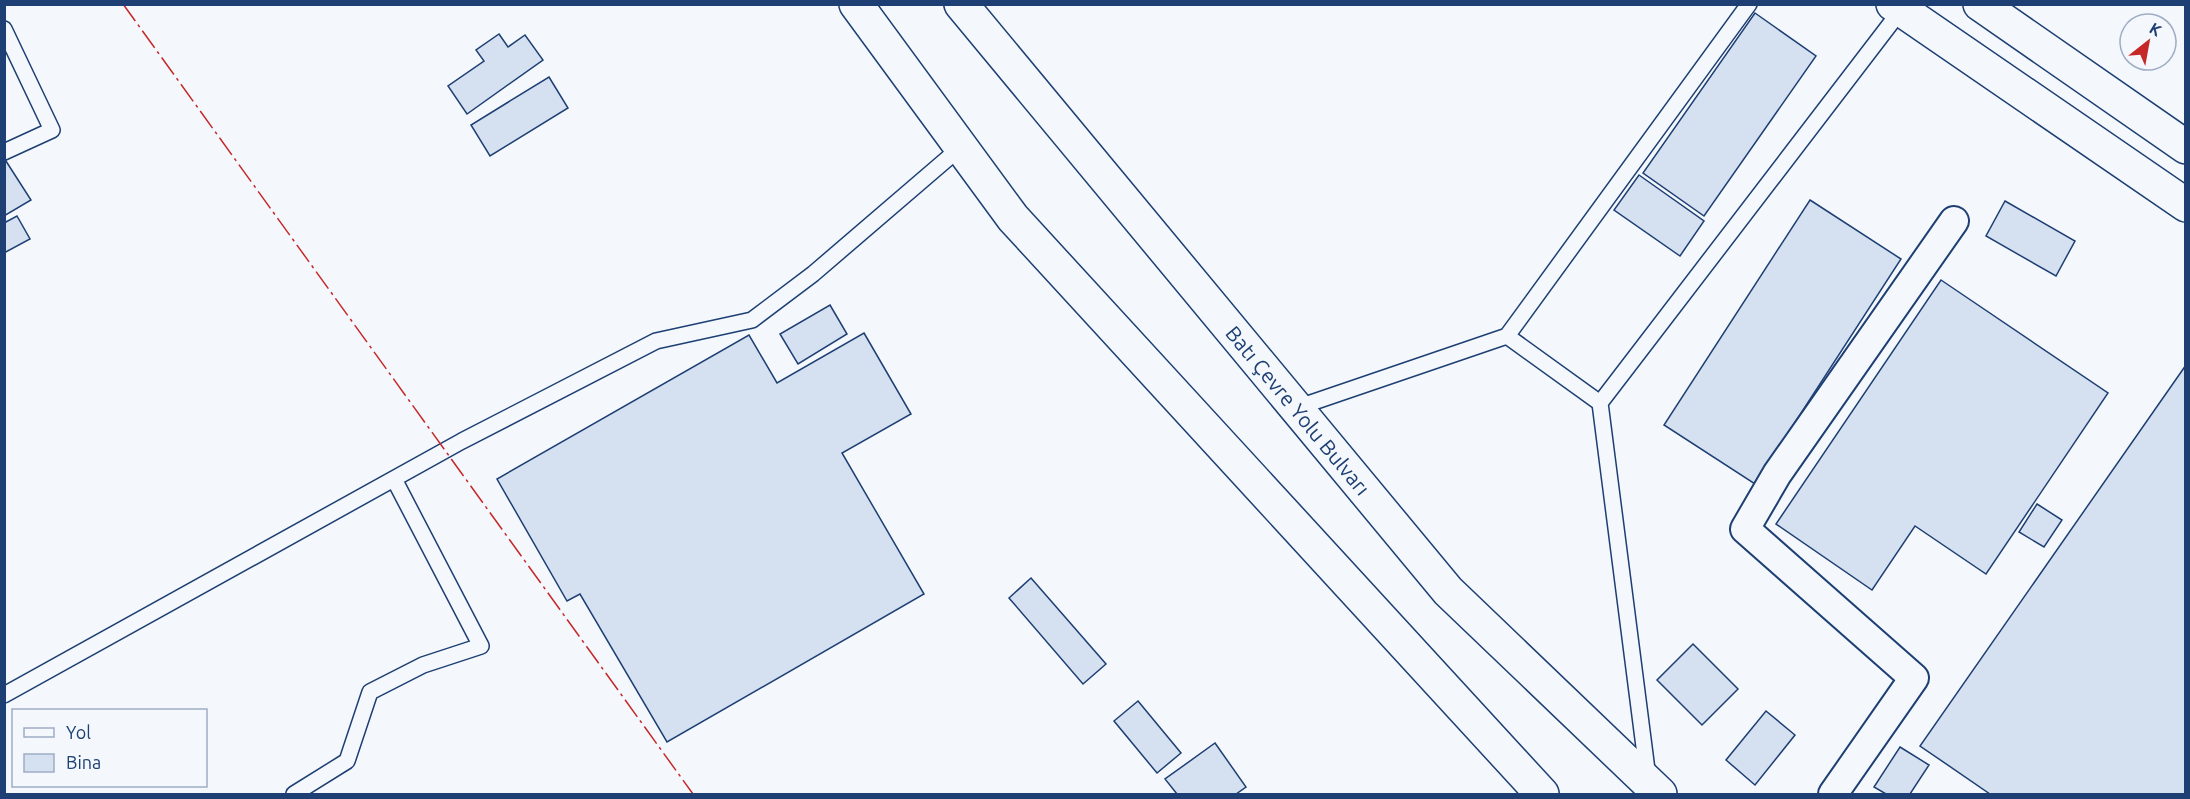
<svg xmlns="http://www.w3.org/2000/svg" width="2190" height="799" font-family="Ubuntu,sans-serif">
  <rect width="100%" height="100%" fill="#f4f7fb"/>
  <path fill="#d5e0f0" stroke="#1d3f73" stroke-width="1.5" d="M1755 13 1816 56 1704 216 1643 173Z
    M499 34 508 47 525 35 543 60 467 114 448 86 484 61 476 50Z
    M549 77 568 108 490 156 471 125Z
    M4 158 31 200 4 216Z
    M1639 175 1704 221 1680 256 1614 210Z
    M1810 200 1901 259 1755 484 1664 425Z
    M2005 201 2075 241 2056 276 1986 236Z
    M17 216 30 239 4 253V223Z
    M1941 280 2108 393 1986 574 1915 526 1872 590 1776 524Z
    M830 305 847 334 798 364 780 334Z
    M864 333 911 414 842 453 924 594 667 742 580 594 567 601 497 479 749 335 777 383Z
    M2186 365V794H1990L1920 746Z
    M2037 504 2062 520 2044 547 2019 532Z
    M1031 578 1106 664 1083 684 1009 598Z
    M1693 644 1738 689 1702 725 1657 680Z
    M1138 701 1181 753 1157 773 1114 721Z
    M1766 711 1795 735 1755 785 1726 760Z
    M1215 743 1246 787 1236 794H1177L1165 779Z
    M1900 747 1929 765 1910 794H1886L1874 787Z"/>
  <g fill="none" stroke-linecap="round" stroke-linejoin="round">
    <g stroke="#1d3f73" stroke-width="18">
      <path id="lane" d="M4 29 52 130 4 152
        M1507 336 1600 403
        M1296 408 1507 336 1749 4
        M4 695 462 441 656 341 752 320 813 274 961 147
        M1648 778 1600 403 1901 10
        M294 794 347 761 370 692 423 665 481 646 394 479"/>
    </g>
    <g stroke="#1d3f73" stroke-width="32">
      <path id="street" d="M1833 794 1914 678 1745 529 1777 474 1954 221"/>
    </g>
    <g stroke="#1d3f73" stroke-width="36">
      <path id="secondary" d="M1893 4 2186 205
        M1980 4 2186 147"/>
    </g>
    <g stroke="#1d3f73" stroke-width="36">
      <g id="highway">
        <path d="M856 4 1013 218 1542 794"/>
        <path id="s1" d="M961 4 1448 591 1660 794"/>
      </g>
    </g>
    <use href="#lane" stroke="#f4f7fb" stroke-width="15"/>
    <use href="#street" stroke="#f4f7fb" stroke-width="28"/>
    <use href="#secondary" stroke="#f4f7fb" stroke-width="33"/>
    <use href="#highway" stroke="#f4f7fb" stroke-width="33"/>
    <path stroke="#c62828" stroke-width="1.5" stroke-dasharray="21 4.5 3 4.5" stroke-linecap="butt" d="M123 4 693 794"/>
  </g>
  <g text-anchor="middle" dominant-baseline="central" stroke-width="4.5" stroke-linejoin="round" paint-order="stroke">
    <g font-size="21" fill="#1d3f73" stroke="#f4f7fb">
      <text stroke="none"><textPath href="#s1" startOffset="528">Batı Çevre Yolu Bulvarı</textPath></text>
    </g>
  </g>
  <rect width="2190" height="799" fill="none" stroke="#1d3f73" stroke-width="12"/>
  <rect x="12" y="709" width="195" height="78" fill="#f4f7fb" stroke="#9eadc5" stroke-width="1.5"/>
  <rect x="24" y="728" width="30" height="9" fill="#f4f7fb" stroke="#9eadc5" stroke-width="1.5"/>
  <text x="66" y="739" font-size="18" fill="#1d3f73">Yol</text>
  <rect x="24" y="754" width="30" height="18" fill="#d5e0f0" stroke="#9eadc5" stroke-width="1.5"/>
  <text x="66" y="769" font-size="18" fill="#1d3f73">Bina</text>
  <g transform="translate(2148 42) rotate(31)"><circle r="28" fill="#f4f7fb" stroke="#9eadc5" stroke-width="1.5"/>
  <path d="M0-4.5L10 22L0 15L-10 22Z" fill="#c62828"/>
  <text y="-9" font-size="16" font-weight="bold" text-anchor="middle" fill="#1d3f73">K</text>
  </g>
</svg>
